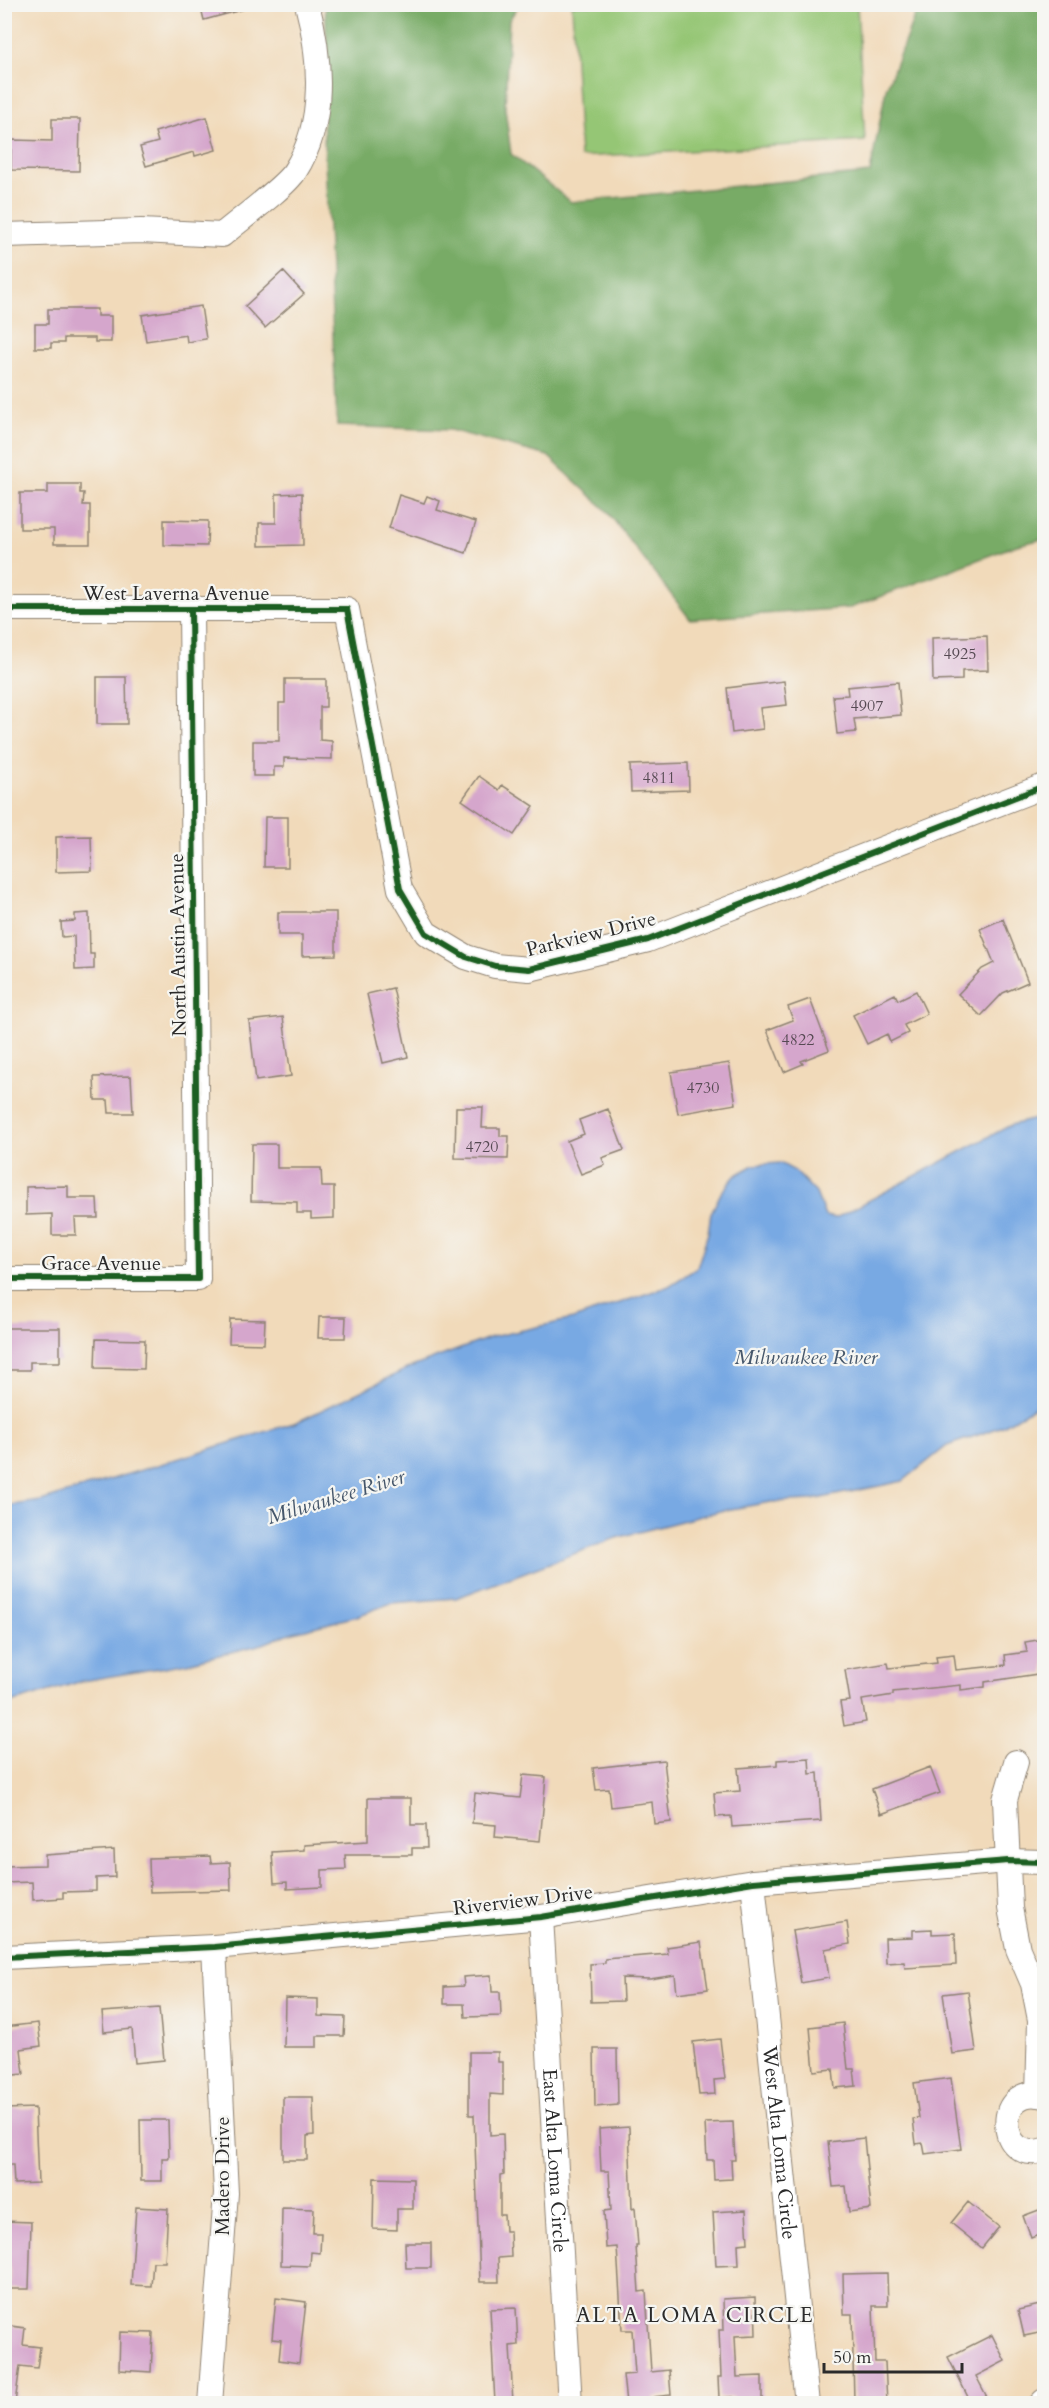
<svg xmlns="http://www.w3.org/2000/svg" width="1049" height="2408" font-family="Cardo,serif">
  <rect width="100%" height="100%" fill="#f6f6f2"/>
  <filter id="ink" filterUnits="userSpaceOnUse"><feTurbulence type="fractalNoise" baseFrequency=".0167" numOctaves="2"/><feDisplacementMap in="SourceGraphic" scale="12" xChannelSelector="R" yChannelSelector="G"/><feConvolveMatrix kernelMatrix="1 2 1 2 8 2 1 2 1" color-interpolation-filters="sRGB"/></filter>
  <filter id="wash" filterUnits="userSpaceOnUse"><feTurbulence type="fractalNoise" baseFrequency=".008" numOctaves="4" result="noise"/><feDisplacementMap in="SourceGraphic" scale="24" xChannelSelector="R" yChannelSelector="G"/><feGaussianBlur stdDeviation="1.35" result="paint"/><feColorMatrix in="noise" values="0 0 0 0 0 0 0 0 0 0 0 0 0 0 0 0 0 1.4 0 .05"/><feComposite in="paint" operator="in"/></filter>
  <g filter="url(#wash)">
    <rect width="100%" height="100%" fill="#f1daba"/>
    <path fill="#95c675" stroke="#607850" stroke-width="1.5" d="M572 5H857L865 141 580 157Z"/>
    <path fill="#78ab66" stroke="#526b48" stroke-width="1.5" d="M325 5H519L509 20 505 108 511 154 571 202 870 173 886 89 919 5H1044V539L1017 545 850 608 690 619 606 510 548 456 450 430 337 426 322 92 328 66Z"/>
    <path fill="#78a9e3" stroke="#526a87" stroke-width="1.5" d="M1044 1117V1401L1003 1426 947 1446 903 1481 812 1500 771 1502 720 1511 616 1538 456 1598 391 1603 357 1616 290 1633 263 1644 183 1664 82 1681 5 1705V1506L41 1501 297 1422 409 1368 492 1337 573 1319 669 1286 697 1268 708 1233 711 1213 721 1193 735 1176 753 1165 780 1163 795 1171 816 1193 825 1216 836 1218 1011 1125Z"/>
    <g id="blocks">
      <path fill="#d5a6cc" d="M200 4H244L245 9 204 20Z
        M207 117 216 150 195 156 194 152 146 166 140 147 158 142 155 132Z
        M52 119H80L79 171 11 170V140L52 141Z
        M283 271 304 294 265 328 245 306Z
        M201 306 206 339 187 342 186 335 146 341 142 315Z
        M48 309H97V316H111V342H95V338H64V343H51V348H35V324H48Z
        M48 484H80V493H84L83 505H90V544H54V529H20V493H48Z
        M302 493 303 545 259 546V523H276V494Z
        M399 495 424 503 427 496 440 501 437 510 476 522 466 553 389 528Z
        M164 520 208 521 207 546 164 545Z
        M987 636 988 670 962 671V680L933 681 932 638Z
        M97 677H126L127 724H97Z
        M285 679H326V707H320V740L332 741V759L284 758V767H274V776H253V741H279V703H285Z
        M784 681 787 705 760 708 763 729 732 733 727 688Z
        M898 682 901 715 854 719 856 732 837 734 833 696 848 695 847 687Z
        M688 763 689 790 631 792 630 765Z
        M479 776 499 790 502 785 534 806 514 835 462 800Z
        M265 817H288V867H264Z
        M91 836 92 871 56 872V837Z
        M278 912H336V955L302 956V935H278Z
        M89 913 90 954H94V969L75 970 74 936 62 937 61 922 75 921V914Z
        M1003 919 1028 982 1003 993 981 1016 958 994 982 969 994 963 980 929Z
        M393 988 408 1057 383 1063 367 994Z
        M916 991 927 1014 904 1025 908 1033 890 1042 887 1034 867 1044 853 1015 895 994 898 1000Z
        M810 999 829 1050 801 1061 803 1064 784 1072 767 1030 793 1020 788 1007Z
        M283 1017 291 1076 256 1081 249 1021Z
        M729 1063 736 1104 678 1114 671 1072Z
        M131 1076 133 1113H109L108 1100H95L94 1077Z
        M456 1107H483L482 1128H500V1136H509L508 1159 455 1158Z
        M608 1109 624 1150 602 1158 605 1165 581 1174 567 1141 584 1134 579 1120Z
        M252 1144H277V1168H321L322 1187H334V1218L311 1219V1213H297V1202L251 1201Z
        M68 1186V1198H97L98 1218H75L76 1235H52V1214L26 1215V1187Z
        M319 1317H346L345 1338H318Z
        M230 1319 265 1320 264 1344 229 1343Z
        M4 1328H60V1362H30V1370H4Z
        M96 1339 145 1340 144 1369 95 1368Z
        M1044 1639V1673L985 1682V1687L961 1690V1685L893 1692V1695L862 1700 866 1722 844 1726 840 1702 850 1701 845 1670 888 1663 889 1668 937 1663 936 1657 954 1655 956 1670 1006 1665 1005 1655 1027 1652 1025 1642Z
        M809 1758 810 1774 818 1773 821 1821 732 1827 731 1816 716 1817 714 1793 740 1791 738 1768 777 1765V1760Z
        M664 1760 671 1822 654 1824 652 1802 611 1807 609 1789 596 1790 593 1768Z
        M930 1767 940 1793 881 1814 872 1789Z
        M523 1775 546 1777 540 1841 495 1837 496 1825 472 1823 475 1793 520 1798Z
        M368 1798H411V1825H426L427 1848H412V1855H345L346 1869 322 1870V1887L287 1889V1882L274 1883 272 1852 304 1850V1845L368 1841Z
        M114 1850 115 1877 96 1878V1891L63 1892V1898L33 1900 32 1882 4 1883V1866L45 1865V1855Z
        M210 1856 211 1863 230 1862 231 1890 150 1892 149 1858Z
        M847 1922 850 1944 825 1949 829 1978 801 1983 792 1931Z
        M932 1929V1934L955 1933 956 1965 905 1968 904 1962 886 1963 885 1938 913 1937V1930Z
        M701 1942 708 1989 677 1993 675 1975 650 1979 622 1978 623 2001 591 2002 590 1964 605 1963V1959L668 1954 667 1947Z
        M491 1975 492 1992H500L501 2016 465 2017 464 2004H444V1987L464 1986 463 1977Z
        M968 1991 976 2051 952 2054 943 1994Z
        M285 1998 318 1999V2016L345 2017 344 2036H317V2047H284Z
        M159 2008 164 2060 135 2063 132 2029 104 2032 102 2012Z
        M38 2023 41 2046 21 2049 24 2074 4 2076V2027Z
        M843 2023 848 2069H854L856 2086 835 2088 833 2069 814 2071 810 2027Z
        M720 2039 725 2079 714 2080 715 2094 699 2095 693 2042Z
        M594 2049H617L618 2105 595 2107Z
        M469 2052H498V2062H503V2095L490 2094V2135L503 2134 504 2174 500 2175V2215H504L505 2231H510L511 2257 498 2258 499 2282H480L474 2115H469Z
        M951 2078 961 2149 925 2154 923 2143 916 2144 913 2119 919 2118 914 2083Z
        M283 2097H313L314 2135 307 2136V2160H283Z
        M35 2108 38 2183 14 2184 13 2165H7L4 2145 5 2109Z
        M140 2120H168L169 2158H162V2181H141Z
        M733 2122 735 2160H731L732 2179 714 2180 713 2160H707L705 2123Z
        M629 2127 632 2209 635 2208 638 2246H636L639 2292 646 2291 651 2372 669 2370 671 2395 654 2397 655 2403H626L623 2375 635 2374 632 2330H622L617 2247 606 2248 604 2211 611 2210 609 2171H601L599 2129Z
        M864 2138 871 2209 849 2212 846 2186 833 2187 828 2142Z
        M374 2178 413 2179V2209H397V2230L373 2229Z
        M968 2202 999 2227 982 2248 951 2223Z
        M136 2207 168 2209 165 2262H153L151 2286 131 2285Z
        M282 2208 314 2209 313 2233H321L320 2253 311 2252 310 2266 281 2265Z
        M1044 2208V2233L1031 2238 1023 2216Z
        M746 2210 748 2243 738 2244 739 2265 716 2266 713 2212Z
        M4 2221 31 2222 29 2289H9L10 2264H4Z
        M405 2243H431V2268H406Z
        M887 2273 888 2306H873L875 2362H885L887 2403 854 2402 852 2314H844L843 2274Z
        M755 2297 756 2335 735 2336 737 2377 762 2376V2403H733V2397L719 2398 718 2377H721L719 2330H724L723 2299Z
        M276 2298 306 2302 299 2363 279 2360 281 2340 272 2339Z
        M1044 2304V2332L1024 2336 1018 2310Z
        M516 2308 518 2345 510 2346 513 2403H495L490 2309Z
        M4 2325 25 2328 23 2345 40 2347 37 2368 20 2366 15 2403H4Z
        M120 2332 153 2333 151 2372 119 2370Z
        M992 2335 1005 2361 976 2376 987 2397 971 2403 948 2357Z"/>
    </g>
  </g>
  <g filter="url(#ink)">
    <use href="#blocks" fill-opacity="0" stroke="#8e8272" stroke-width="1.5"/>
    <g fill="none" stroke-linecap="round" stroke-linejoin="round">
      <g stroke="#8e8272" stroke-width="26">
        <g id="minor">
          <path d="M4 235 141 231 222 235C238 221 285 187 295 171 326 123 321 57 307 4"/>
          <path d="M4 609H347L400 889 426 933 466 957 495 966 529 969 648 940 1044 786"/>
          <path d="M4 1279H198L191 609"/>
          <path d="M1016 1762 1005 1800 1010 1908 1018 1949 1033 1984 1040 2020 1038 2095"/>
          <path id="s1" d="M753 1882 807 2404"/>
          <path id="s2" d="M541 1917 570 2404"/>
          <path d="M4 1957 214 1947 541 1917 753 1882 1008 1861 1044 1862"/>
          <path d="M1044 2096C994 2082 996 2166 1044 2150"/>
          <path d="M210 2404 226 2193 214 1947"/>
          <path d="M1041 2404 1044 2401"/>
        </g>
      </g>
      <use href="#minor" stroke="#fff" stroke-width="24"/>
      <g stroke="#f6f6f2" stroke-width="10">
        <path id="cycleway" d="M4 609H347L400 889 426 933 466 957 495 966 529 969 648 940 1044 786
          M4 1279H198L191 609
          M4 1957 214 1947 541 1917 753 1882 1008 1861 1044 1862"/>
      </g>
      <use href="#cycleway" stroke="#1b5e20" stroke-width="6"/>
    </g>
  </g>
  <g text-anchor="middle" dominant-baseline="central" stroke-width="4.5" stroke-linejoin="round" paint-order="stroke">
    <g font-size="16" fill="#564a53">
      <text x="960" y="654">4925</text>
      <text x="867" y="706">4907</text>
      <text x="659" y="778">4811</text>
      <text x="798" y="1040">4822</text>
      <text x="703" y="1088">4730</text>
      <text x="482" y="1147">4720</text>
    </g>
    <g font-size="20" fill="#2b2b2b" stroke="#f6f6f2">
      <text x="176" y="593">West Laverna Avenue</text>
      <text transform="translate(591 934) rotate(-14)">Parkview Drive</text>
      <text transform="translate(178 945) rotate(-91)">North Austin Avenue</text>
      <text x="101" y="1263">Grace Avenue</text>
      <text transform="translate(523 1900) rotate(-7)">Riverview Drive</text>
      <text stroke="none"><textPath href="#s1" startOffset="262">West Alta Loma Circle</textPath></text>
      <text stroke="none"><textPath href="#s2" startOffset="244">East Alta Loma Circle</textPath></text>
      <text transform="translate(222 2176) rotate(-90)">Madero Drive</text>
    </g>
    <g font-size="21" font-style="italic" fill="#46576b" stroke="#f6f6f2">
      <text x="806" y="1357">Milwaukee River</text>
      <text transform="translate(336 1497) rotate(-17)">Milwaukee River</text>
    </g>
    <g font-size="21" letter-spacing="1.5" fill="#2b2b2b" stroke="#f6f6f2">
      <text x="695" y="2315">ALTA LOMA CIRCLE</text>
    </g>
  </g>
  <rect width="1049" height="2408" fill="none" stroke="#f6f6f2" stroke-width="24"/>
  <path d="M824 2363v9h138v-9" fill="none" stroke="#2b2b2b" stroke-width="3"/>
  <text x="833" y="2363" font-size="18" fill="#2b2b2b" stroke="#f6f6f2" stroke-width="4.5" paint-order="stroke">50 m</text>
</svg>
